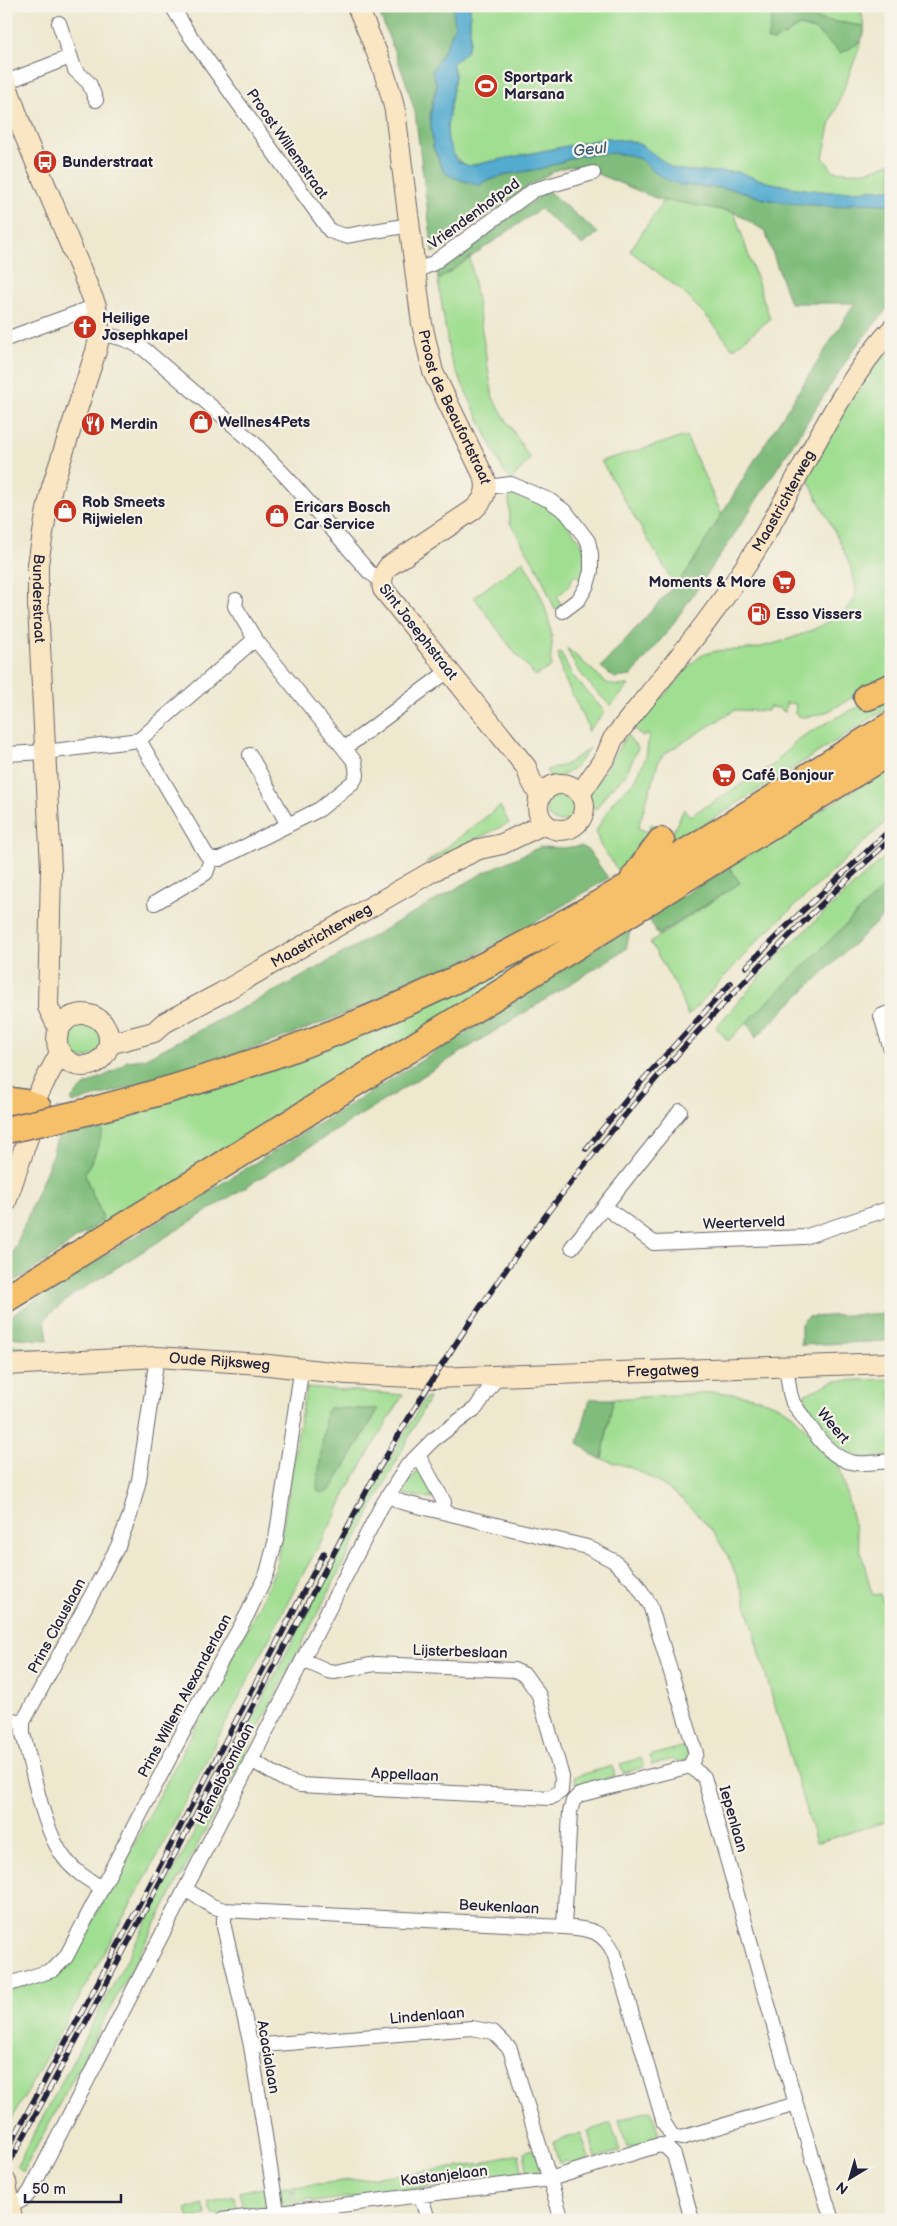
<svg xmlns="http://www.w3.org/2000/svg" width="897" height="2226" font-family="'Balsamiq Sans',sans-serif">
  <rect width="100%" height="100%" fill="#f7f3e8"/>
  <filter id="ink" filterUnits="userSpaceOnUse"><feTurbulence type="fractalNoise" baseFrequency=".02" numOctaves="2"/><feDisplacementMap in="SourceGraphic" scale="10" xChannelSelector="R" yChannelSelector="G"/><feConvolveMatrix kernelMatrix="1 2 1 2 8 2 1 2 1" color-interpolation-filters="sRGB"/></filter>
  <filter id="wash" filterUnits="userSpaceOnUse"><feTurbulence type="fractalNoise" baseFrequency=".0096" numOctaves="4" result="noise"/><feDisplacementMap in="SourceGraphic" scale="20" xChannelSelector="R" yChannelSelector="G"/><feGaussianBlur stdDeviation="1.12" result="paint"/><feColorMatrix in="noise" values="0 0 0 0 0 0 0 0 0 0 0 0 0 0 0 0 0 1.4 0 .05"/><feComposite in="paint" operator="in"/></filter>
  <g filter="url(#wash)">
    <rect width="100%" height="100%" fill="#eee8cf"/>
    <path fill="#a0de92" stroke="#618066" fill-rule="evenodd" d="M470 6H860L864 26 822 20 776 7 783 37 799 26 815 30 841 53 862 41 831 122 823 157 833 171C854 174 871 172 891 162V189L830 192 796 188 767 182 737 172 689 171 672 168 642 146 634 142 607 138 468 166C432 150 453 104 455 75 455 71 453 68 452 64L457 58 461 56 470 42Z
      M663 201 677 202 734 212 770 319 733 349 711 321 682 291 630 251Z
      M470 258 493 398 530 459 511 480 504 472 450 358 438 280Z
      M891 342V680C881 684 871 688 862 692 842 702 821 721 797 716L795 714 796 704 786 703 785 712 779 708 769 707 768 711 735 710 664 754 659 760 638 828 648 832 651 824 661 828C649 845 637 861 619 872L600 845 596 831 614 800 635 781 646 757 649 735 642 736 632 727 656 699 663 697C672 688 692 661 701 656 716 648 733 651 750 649 774 646 859 620 856 589 853 560 821 507 807 478L845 409Z
      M686 436 722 515 688 570 675 585 601 461Z
      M509 492 529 497 556 510 581 542 585 554 584 579 574 575 568 587 557 597 562 606 555 610 540 573 510 523Z
      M523 561C537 584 551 615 552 643 552 652 549 658 552 666L535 676 512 649 474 597Z
      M567 648 607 683 617 686 629 685 611 706C594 690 575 671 567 648Z
      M560 652 572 675 605 712 587 732 588 726 562 674 558 654Z
      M891 692V706L664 850 684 809 690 816 773 765 798 739 839 716Z
      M627 735 638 748 625 776 609 790 596 809 590 805 589 796Z
      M590 748C578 763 572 777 550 777L546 770 565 765Z
      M891 767V817L761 937 688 1016 677 988 650 942 740 883 729 867Z
      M546 807a15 15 0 1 1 30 0a15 15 0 1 1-30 0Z
      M500 806 509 823 425 864Z
      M891 851V880L728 1041 716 1027 783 951Z
      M626 903 88 1238 84 1234 103 1219C97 1201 89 1190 85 1173L95 1154 93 1121Z
      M65 1040a18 18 0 1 1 36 0a18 18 0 1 1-36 0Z
      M6 1343 48 1353 6 1355Z
      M891 1379V1456C882 1457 872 1459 863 1458 836 1454 813 1419 804 1395L834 1381Z
      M307 1387 403 1395 347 1490 336 1515 298 1583 154 1862 7 2128 6 1992 60 1973 66 1968 111 1888 256 1612 276 1568 302 1408ZM378 1410 334 1485 329 1491H318L326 1412Z
      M715 1392C745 1395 778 1398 800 1422 813 1436 822 1455 839 1465L870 1587 873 1595 880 1594 887 1611 891 1610V1820L816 1843C799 1788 783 1733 767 1679 756 1640 747 1599 731 1563 712 1521 672 1485 631 1468 622 1464 611 1462 602 1459L613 1399Z
      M425 1398H429L206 1829 23 2172 17 2166 202 1818 340 1548Z
      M419 1469 435 1499 407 1495 401 1492Z
      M685 1746 688 1756 686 1761 676 1763 672 1759 652 1765 649 1756Z
      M641 1758 644 1767 623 1773 620 1764Z
      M612 1766 615 1776 594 1782 591 1786 582 1789 577 1786 574 1777Z
      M651 2110 659 2134 656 2139 627 2148 619 2120Z
      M611 2123 620 2151 596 2158 588 2131Z
      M581 2133 589 2159 568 2166 566 2161 559 2163 553 2142Z
      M534 2149 541 2167 535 2174 528 2175 524 2152Z
      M519 2154 523 2175 313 2202 312 2199 295 2202 293 2187 484 2164V2162Z
      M267 2186 269 2202 265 2208 244 2211 239 2192Z
      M290 2187 293 2204 286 2207 279 2201 277 2188Z
      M234 2196 239 2212 212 2215 208 2203Z
      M202 2204 206 2215 189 2219 186 2210Z"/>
    <path fill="#80bd7c" stroke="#51705c" d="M379 6H453L455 26 446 47 432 71 437 85 432 101 433 147 444 172 461 180 480 185 483 182 508 174 540 169 578 156 609 153 629 155 643 160 653 171 681 185 734 189 764 199 836 207 856 203 891 204V304L854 349 730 541 668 631 631 676 615 678 601 667 688 570 749 469 855 303H790L765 231 734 212 677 202 663 201 588 170 576 166 566 167 556 170 535 182 433 253 415 112 405 79 378 10Z
      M775 6 822 20 864 26C867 42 853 46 841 53L815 30 800 26 774 41 767 40Z
      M548 191 598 233 582 245 540 209 438 280 437 268Z
      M581 846 589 851 608 878C567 903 526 929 484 951 354 1017 213 1066 72 1103V1098L84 1086 114 1071 127 1061 144 1059 296 980 485 872 540 847 563 848Z
      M729 867 740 883 658 935 648 917Z
      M891 880V909L795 999 756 1038 747 1022Z
      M631 925 626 949 73 1295 45 1318 48 1340 6 1337V1319L115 1249 445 1046Z
      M93 1121 103 1131 95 1154 85 1173C89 1190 97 1202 103 1219L35 1269 6 1286V1270L49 1164 60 1130Z
      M891 1313V1341L801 1345V1324L807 1317Z
      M590 1399H613L602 1459 595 1457 578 1443Z
      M329 1408 378 1409 334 1485 329 1491 321 1493 318 1491 317 1486 326 1412Z"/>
    <path fill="#53abd0" stroke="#3a6686" d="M453 6H470V42L466 52 452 64 455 76 447 128 448 141 456 160 468 166 607 138 634 142 643 146 672 168 689 171 738 172 767 182 796 188 830 192 891 189V204L856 203 836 207 790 203 764 199 734 189 681 185 669 181 653 171 642 160 629 155 609 153 578 156 540 169 508 174 483 182 480 186 452 177 444 172 433 147 430 116 437 85 432 71 446 47 455 26Z"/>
  </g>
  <g filter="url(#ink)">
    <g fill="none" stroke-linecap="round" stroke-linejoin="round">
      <g stroke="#69676f" stroke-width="16">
        <path id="street" d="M172 6 188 33 330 231 345 236 410 225
          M59 23 75 70 89 83 96 100
          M6 82 70 57
          M415 271 432 264 534 190 593 173
          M100 335C117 335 130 340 144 349L254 443 291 482 369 572 382 581
          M6 339 96 306
          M487 487 511 484 549 500 566 512 588 541 591 554V571L587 585 579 599 563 611
          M139 740 206 854 211 859H220L320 809 353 782 357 775 355 762 255 639 235 606 236 600
          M345 748 448 671
          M6 754 46 752 139 740 255 639
          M250 755 288 825
          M155 903 206 873 211 859
          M891 1012 881 1016 891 1050
          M605 1207 654 1243 804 1237 891 1208
          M572 1247 680 1111
          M786 1366 790 1393 793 1403C809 1424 827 1460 856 1463 867 1464 879 1462 891 1461
          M418 1455 444 1502 442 1511
          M388 1495 401 1502 587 1547 614 1561 636 1583 650 1605 696 1753 690 1766 704 1777 796 2104 832 2220
          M303 1660 328 1671 335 1672 375 1664 514 1670 525 1675 539 1695 562 1777 561 1791
          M6 1719 23 1722
          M251 1760 285 1780 300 1785 550 1798 561 1791
          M102 1888C89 1880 75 1872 65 1859 43 1831 33 1770 23 1734V1722L118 1546 130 1515 139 1480 157 1357
          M185 1889 212 1906 224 1910 564 1927C588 1929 602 1929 614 1953L664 2123 672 2136
          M224 1910V1927L251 2046 277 2212
          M564 1927 570 1812 573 1801 579 1795 690 1766
          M6 1985 53 1970 66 1957 207 1686 247 1615 267 1573 276 1539 300 1379 299 1369
          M251 2046 472 2028 493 2032 510 2049 562 2220
          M672 2136 681 2138 796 2104
          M665 2146 674 2155 692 2220
          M421 2196 428 2220
          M10 2206 24 2199 30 2192 381 1507 407 1466 433 1440 476 1408 497 1377
          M222 2220 550 2179 659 2145 665 2146"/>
      </g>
      <g stroke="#69676f" stroke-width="22">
        <g id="secondary">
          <path id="s1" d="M357 6C372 40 387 74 395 111L422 324 433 372 485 479C488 493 483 501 473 510L389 566C383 573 381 579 383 589L526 767 530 778 540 797"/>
          <path id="s2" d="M6 83 24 134 96 306 100 335 96 351 52 487 46 515 38 564V605L51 869 48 1007 59 1029"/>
          <circle cx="561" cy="807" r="23"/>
          <path id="s3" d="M580 794 606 756 613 739C664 675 718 613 760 543 801 475 838 388 891 330"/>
          <circle cx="83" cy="1040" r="26"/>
          <path id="s4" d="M109 1044 154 1032 164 1023 221 993 433 871 479 849 502 844 544 824"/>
          <path d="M6 1202 38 1108 37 1096 60 1053"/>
          <path id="s5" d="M6 1365 157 1357 260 1364 347 1374 433 1378 891 1363"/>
          <path d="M6 2182 12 2220"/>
        </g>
      </g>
      <g stroke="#69676f" stroke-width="29">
        <path id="highway" d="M867 697 891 687
          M634 878 661 841
          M6 1100 26 1103 38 1108
          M78 1114C220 1079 360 1029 491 962 630 892 759 806 891 725
          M6 1299 891 751"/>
      </g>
      <use href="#street" stroke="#fff" stroke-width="14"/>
      <use href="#secondary" stroke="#fbe6c4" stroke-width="20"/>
      <use href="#highway" stroke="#f6c06b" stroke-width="26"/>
      <g stroke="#22223b" stroke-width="5.5">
        <path id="rail" d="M746 967 794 919 891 829
          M586 1149 642 1081 731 983
          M6 2152 124 1934 324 1553
          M6 2169 94 2007 374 1477C513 1233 683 1028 891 839"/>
      </g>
      <use href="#rail" stroke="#f7f3e8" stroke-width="4" stroke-dasharray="11" stroke-linecap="butt"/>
      <g stroke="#69676f" stroke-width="29" stroke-linecap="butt">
        <path id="highway-bridge" d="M6 1130 78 1114"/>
      </g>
      <use href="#highway-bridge" stroke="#f6c06b" stroke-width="26"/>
    </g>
  </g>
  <defs>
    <g id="stadium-disc" transform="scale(1.25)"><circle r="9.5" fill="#c8321e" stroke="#f7f3e8"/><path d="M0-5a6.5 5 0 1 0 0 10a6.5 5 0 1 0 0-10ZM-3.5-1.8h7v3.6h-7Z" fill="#fff"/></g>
    <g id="bus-disc" transform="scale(1.25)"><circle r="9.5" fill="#c8321e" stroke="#f7f3e8"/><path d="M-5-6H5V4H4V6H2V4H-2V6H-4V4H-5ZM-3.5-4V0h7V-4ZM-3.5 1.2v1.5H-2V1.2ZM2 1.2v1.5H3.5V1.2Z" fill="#fff"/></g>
    <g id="church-disc" transform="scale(1.25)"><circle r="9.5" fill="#c8321e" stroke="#f7f3e8"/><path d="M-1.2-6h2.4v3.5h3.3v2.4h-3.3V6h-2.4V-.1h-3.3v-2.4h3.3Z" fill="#fff"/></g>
    <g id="shop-disc" transform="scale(1.25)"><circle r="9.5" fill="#c8321e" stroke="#f7f3e8"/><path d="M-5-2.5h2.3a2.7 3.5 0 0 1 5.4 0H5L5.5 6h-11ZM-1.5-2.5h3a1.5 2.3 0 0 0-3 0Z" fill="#fff"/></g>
    <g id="restaurant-disc" transform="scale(1.25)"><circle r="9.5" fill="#c8321e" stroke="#f7f3e8"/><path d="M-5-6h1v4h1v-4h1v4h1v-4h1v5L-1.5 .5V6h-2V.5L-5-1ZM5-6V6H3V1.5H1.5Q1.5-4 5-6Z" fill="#fff"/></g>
    <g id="supermarket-disc" transform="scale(1.25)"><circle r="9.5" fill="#c8321e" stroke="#f7f3e8"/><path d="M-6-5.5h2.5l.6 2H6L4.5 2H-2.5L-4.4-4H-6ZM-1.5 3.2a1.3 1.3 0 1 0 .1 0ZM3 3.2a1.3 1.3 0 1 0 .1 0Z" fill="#fff"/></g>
    <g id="fuel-disc" transform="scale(1.25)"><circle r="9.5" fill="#c8321e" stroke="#f7f3e8"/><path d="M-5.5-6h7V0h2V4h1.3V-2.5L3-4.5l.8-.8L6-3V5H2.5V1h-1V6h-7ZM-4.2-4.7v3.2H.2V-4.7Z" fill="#fff"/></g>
  </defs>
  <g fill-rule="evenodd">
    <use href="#stadium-disc" x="486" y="86"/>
    <use href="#bus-disc" x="45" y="162"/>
    <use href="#church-disc" x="85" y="327"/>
    <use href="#shop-disc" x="201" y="422"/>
    <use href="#restaurant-disc" x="93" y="424"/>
    <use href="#shop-disc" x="65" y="511"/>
    <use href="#shop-disc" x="277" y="516"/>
    <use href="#supermarket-disc" x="784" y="582"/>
    <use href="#fuel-disc" x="759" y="614"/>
    <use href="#supermarket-disc" x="724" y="775"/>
  </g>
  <g text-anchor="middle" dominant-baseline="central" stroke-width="4.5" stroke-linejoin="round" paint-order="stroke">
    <g font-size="15" font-weight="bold" fill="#22223b" stroke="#f7f3e8" text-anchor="start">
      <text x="504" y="77">Sportpark<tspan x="504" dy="17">Marsana</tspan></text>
      <text x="62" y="162">Bunderstraat</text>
      <text x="102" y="318">Heilige<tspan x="102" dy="17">Josephkapel</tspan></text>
      <text x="218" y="422">Wellnes4Pets</text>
      <text x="110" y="424">Merdin</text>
      <text x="82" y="502">Rob Smeets<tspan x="82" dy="17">Rijwielen</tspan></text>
      <text x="294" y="507">Ericars Bosch<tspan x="294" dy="17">Car Service</tspan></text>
      <text x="766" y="582" text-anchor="end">Moments &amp; More</text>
      <text x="776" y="614">Esso Vissers</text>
      <text x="742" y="775">Café Bonjour</text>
    </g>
    <g font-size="15" fill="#22223b" stroke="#f7f3e8">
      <text transform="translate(287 144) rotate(55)">Proost Willemstraat</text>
      <text transform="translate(474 214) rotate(-36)">Vriendenhofpad</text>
      <text stroke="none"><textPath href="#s1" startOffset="416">Proost de Beaufortstraat</textPath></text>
      <text stroke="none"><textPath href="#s3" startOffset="358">Maastrichterweg</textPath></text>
      <text stroke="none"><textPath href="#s2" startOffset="542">Bunderstraat</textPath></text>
      <text transform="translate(418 632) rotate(52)">Sint Josephstraat</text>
      <text stroke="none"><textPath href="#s4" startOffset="240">Maastrichterweg</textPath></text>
      <text transform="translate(744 1223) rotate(-2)">Weerterveld</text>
      <text stroke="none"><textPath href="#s5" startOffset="214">Oude Rijksweg</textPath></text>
      <text stroke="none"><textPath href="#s5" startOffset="658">Fregatweg</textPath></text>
      <text transform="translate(833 1426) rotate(50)">Weert</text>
      <text transform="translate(57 1626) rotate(-62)">Prins Clauslaan</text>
      <text transform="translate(460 1652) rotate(2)">Lijsterbeslaan</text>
      <text transform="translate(185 1696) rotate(-62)">Prins Willem Alexanderlaan</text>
      <text transform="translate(225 1774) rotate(-63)">Hemelboomlaan</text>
      <text transform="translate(405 1775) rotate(3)">Appellaan</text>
      <text transform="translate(733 1819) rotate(74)">Iepenlaan</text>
      <text transform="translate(499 1907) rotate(3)">Beukenlaan</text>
      <text transform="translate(427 2016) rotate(-5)">Lindenlaan</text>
      <text transform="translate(268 2057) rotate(80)">Acacialaan</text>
      <text transform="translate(444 2176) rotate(-7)">Kastanjelaan</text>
    </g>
    <g font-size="16" font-style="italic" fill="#365977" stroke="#f7f3e8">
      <text transform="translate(590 150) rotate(-6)">Geul</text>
    </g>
  </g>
  <rect width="897" height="2226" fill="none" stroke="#f7f3e8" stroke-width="25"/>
  <g transform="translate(850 2178) rotate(218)" stroke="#f7f3e8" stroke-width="4" paint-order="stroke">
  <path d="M0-4L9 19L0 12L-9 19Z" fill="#22223b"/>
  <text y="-8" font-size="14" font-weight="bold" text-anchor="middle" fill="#22223b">N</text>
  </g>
  <path d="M25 2194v8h96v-8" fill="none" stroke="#22223b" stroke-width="2.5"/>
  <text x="32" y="2194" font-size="15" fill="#22223b" stroke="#f7f3e8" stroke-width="4" paint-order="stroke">50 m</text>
</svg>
